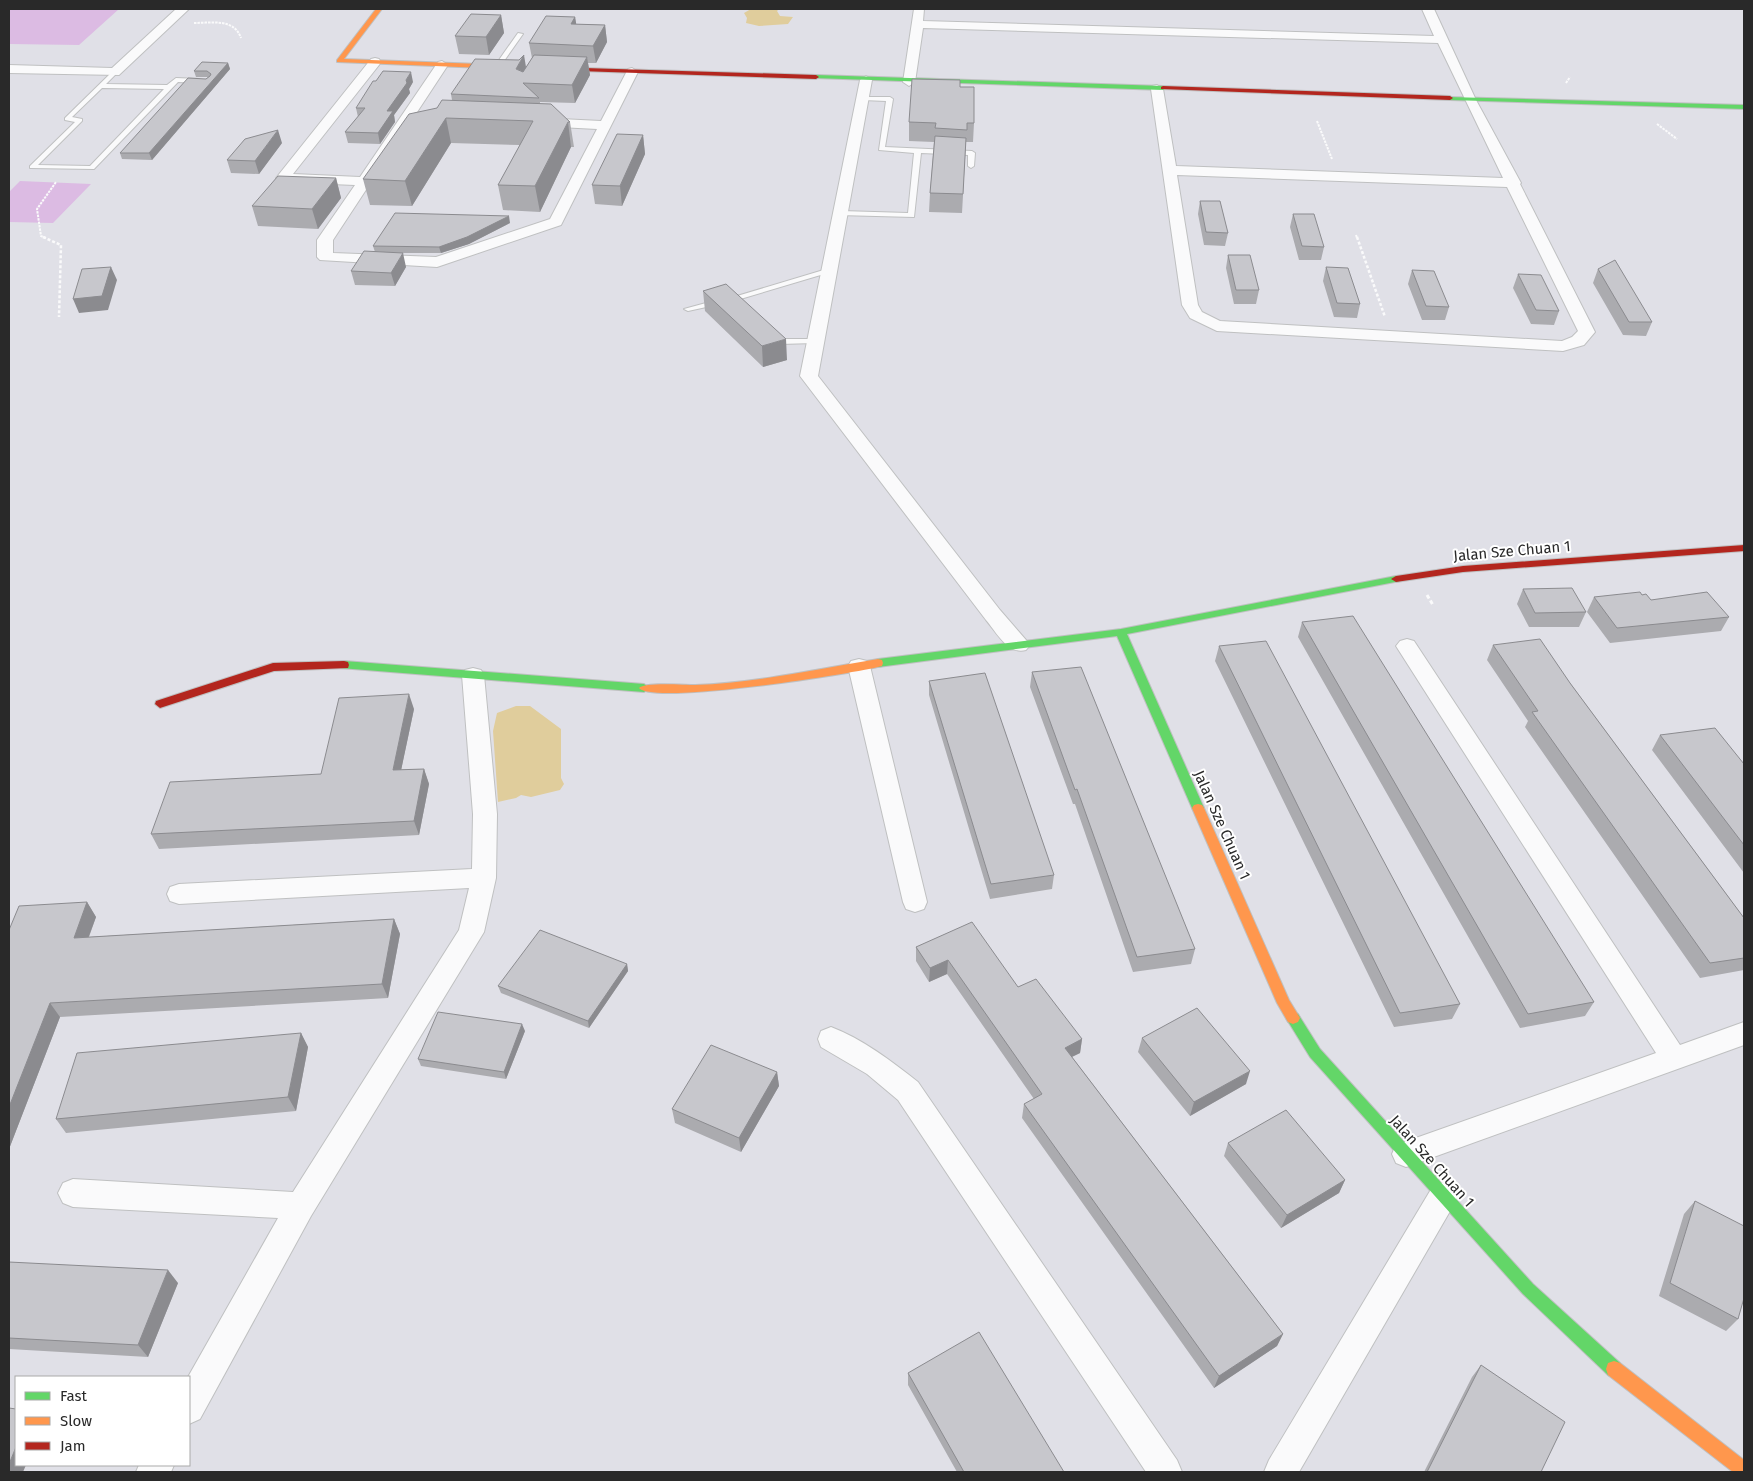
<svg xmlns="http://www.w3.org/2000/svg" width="1753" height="1481" font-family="'Fira Sans',sans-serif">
  <rect width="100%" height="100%" fill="#e0e0e7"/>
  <path fill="#dcbbe3" d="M9 9H119L79 45 9 44Z
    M20 181 91 184 53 223 9 222V192Z"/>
  <path fill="#e0cd9c" d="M751 9H779L777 11 780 16 793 17 788 24 759 26 746 23 747 18 744 13Z
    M516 706H530L561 729V778L564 784 560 790 531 797 521 795 516 798 498 802 493 731 497 713Z"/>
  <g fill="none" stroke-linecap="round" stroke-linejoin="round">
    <g stroke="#bfc0c1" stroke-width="2">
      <path id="lane" d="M518 33 523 34 499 68H495L494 67Z
        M113 71 118 72 106 84 167 85 176 78 199 79 202 81 199 83 178 82 94 169 30 168V166L75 122 65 120V118ZM102 88 164 89 90 166 38 165 82 121V119L72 117Z
        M861 97H890L893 99 885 147 972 151 975 153 974 166 971 168 968 166V155L921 153 914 217 838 215V211H841L908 213 914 153 879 150 886 101 863 100 861 99Z
        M827 269 834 271 737 300 740 303 739 305H733L727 299Z
        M717 300H720V304L688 311 684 309Z
        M771 335H777L782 339H815L819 341 815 343 780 344 771 339Z"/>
    </g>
    <g stroke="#bfc0c1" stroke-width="2">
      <path id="street" d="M176 9H189L119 75 9 73V65L112 68Z
        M914 9H924L923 21 1434 36 1422 9H1434L1476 100 1521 183 1520 184 1595 332 1584 345 1563 351 1217 331 1190 318 1182 305 1151 89 1152 86 1157 85 1163 89 1176 166 1503 178 1438 43 923 28 915 82 909 86 903 82ZM1177 175 1507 187 1578 331 1572 337 1562 341 1220 321 1202 312 1198 305Z
        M375 58 379 59 381 62 379 65 293 174 360 177 438 62 442 61 448 65 333 240V253L436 257 550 219 597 129 540 126 533 122 540 118 601 121 628 69 632 68 638 72 561 225 437 267 320 260 317 257V240L355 185 283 182 278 181 276 178 371 59Z
        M866 76 872 80 818 376 1000 610 1026 640 1030 645 1026 650C1008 655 997 633 986 620L800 376 860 80Z
        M1407 639 1414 641 1680 1045 1744 1022V1045L1406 1167 1396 1163 1392 1154 1396 1145 1656 1053 1396 646 1400 641Z
        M859 659 867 661 870 666 927 902 924 909 915 912 906 909 903 902 848 666 851 661Z
        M473 668 481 670 484 675 497 814 496 878 484 932 311 1216 200 1419 189 1424 188 1377 278 1218 73 1207 63 1203 58 1193 63 1183 73 1179 293 1192 459 930 469 888 179 904 170 901 167 894 170 887 179 884 472 869 473 814 462 675 465 670Z
        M831 1027C863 1039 891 1061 918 1082L1177 1460 1182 1472H1146L898 1100 867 1074 821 1047 818 1039 821 1031Z
        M1443 1182 1453 1186 1458 1196 1453 1206 1299 1472H1264L1269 1460 1433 1186Z
        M139 1465H174L171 1472H136Z"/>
    </g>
    <g stroke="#bfc0c1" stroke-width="2">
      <path id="fast" d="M816 75 1163 86 1166 88 1163 90 814 78 813 77Z
        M1448 97 1744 105V109L1450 100 1447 98Z
        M1396 576 1400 577 1401 579 1400 581 1127 634 1204 808 1202 811H1194L1192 808 1117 636 878 667 873 663 878 659 1121 629Z
        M344 661 644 684 649 688 644 692 340 668 339 665 340 662Z
        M1293 1012 1298 1014 1320 1049 1533 1284 1620 1363 1622 1369 1620 1375 1614 1377 1608 1375 1523 1294 1310 1057 1286 1018 1288 1014Z"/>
    </g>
    <g stroke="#bfc0c1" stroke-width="2">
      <path id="slow" d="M376 9H382L344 59 508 65 511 67 508 69 337 62V60Z
        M878 659 882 660 883 663 882 666C853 674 652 705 639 688 644 682 684 685 695 685 756 683 817 669 878 659Z
        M1198 804 1202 805 1204 808 1289 1000 1300 1018 1298 1022 1293 1024 1288 1022 1277 1003 1192 808 1194 805Z
        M1614 1361 1620 1363 1744 1460V1472H1733L1608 1375 1606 1369 1608 1363Z"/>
    </g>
    <g stroke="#bfc0c1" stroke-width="2">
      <path id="jam" d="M551 67 816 75 819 77 816 79 549 70V68Z
        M1163 86 1450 96 1453 98 1450 100 1161 89V87Z
        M1744 545V551L1463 572 1396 582 1391 579 1396 576 1463 566Z
        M344 661 348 662 349 665 348 668 274 671 160 708 155 704 156 701 273 663Z"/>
    </g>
    <path stroke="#fafafb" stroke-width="2" stroke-dasharray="2.5 1" stroke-linecap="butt" d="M1195 9H1197
      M194 23C212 23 234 18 241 38
      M1566 83 1570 77
      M1317 121 1332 159
      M1657 124 1677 139
      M1356 235 1357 238
      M46 238 41 236 37 209 56 182"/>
    <path stroke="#fafafb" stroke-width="2.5" stroke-dasharray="3 2" stroke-linecap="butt" d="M43 237 61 245 59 317
      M1357 237 1385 317"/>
    <path stroke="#fafafb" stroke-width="3" stroke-dasharray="4 2.5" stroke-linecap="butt" d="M1427 595 1433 605"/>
    <use href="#lane" fill="#fafafb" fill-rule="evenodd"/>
    <use href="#street" fill="#fafafb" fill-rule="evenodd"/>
    <use href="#fast" fill="#63d668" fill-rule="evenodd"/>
    <use href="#slow" fill="#ff974d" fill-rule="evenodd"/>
    <use href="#jam" fill="#b3261e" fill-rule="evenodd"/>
  </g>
  <path fill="#ababaf" d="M501 15 504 33 489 55 459 54 455 36Z
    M575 17 576 24 605 25 607 42 596 63H588L590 75 575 103 540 102V104L570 122 574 147H571L540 212 503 210 498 185 520 145 451 143 412 206 370 205 363 179 437 108 452 100 451 94 526 67 532 58 529 43Z
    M228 63 230 69 152 160 122 159 120 153 208 77H196L194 71Z
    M413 82 409 89 410 93 394 115 395 122 380 144 348 143 345 132 358 117 356 108Z
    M960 87 974 123 973 142H966L962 213 929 212 930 193 934 142 909 141V122Z
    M643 135 645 154 622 206 595 204 592 185Z
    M282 143 259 174 231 173 227 160Z
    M336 178 341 198 318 229 258 226 252 206Z
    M1200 201 1228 233 1225 246 1204 245 1198 214Z
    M1293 214 1324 247 1321 260H1299L1290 227Z
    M510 223 469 244 441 253H393L406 267 395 286 355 285 351 271 375 252 373 246Z
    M1228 255 1259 290 1256 304H1234L1226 268Z
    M1326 267 1360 304 1357 318 1334 317 1323 281Z
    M1598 269 1652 322 1646 336 1623 335 1593 283Z
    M1412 270 1449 307 1445 320H1422L1408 284Z
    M1518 274 1559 311 1554 325 1531 324 1513 288Z
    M703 291 787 360 763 367 705 311Z
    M1523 589 1586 612 1579 627H1529L1517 604Z
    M1642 595 1651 600 1729 617 1721 631 1610 643 1587 612 1594 597Z
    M1302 622 1594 1002 1585 1016 1520 1028 1298 637Z
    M1493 645 1570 683 1744 918V970L1700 978 1525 727 1528 721 1487 660Z
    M1219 646 1460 1004 1452 1019 1394 1027 1215 661Z
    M1032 672 1195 949 1191 964 1133 972 1075 804H1073L1030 687Z
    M929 681 1054 875 1052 889 990 899 929 695Z
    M414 709 401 770 424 769 429 784 419 835 159 849 151 834 321 774Z
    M1660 735 1744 764V873L1652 750Z
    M87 902 96 917 89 937 394 919 400 934 388 998 60 1017 9 1149V930Z
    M916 947 1018 987 1082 1039 1080 1053 1072 1057 1283 1334 1277 1346 1214 1388 1022 1118 1024 1104 1034 1099 947 974 929 982 916 961Z
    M627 964 628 971 589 1028 501 993 498 986Z
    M525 1031 506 1079 421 1066 418 1059Z
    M301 1033 308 1047 296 1111 66 1133 56 1119Z
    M1142 1038 1246 1084 1190 1116 1138 1052Z
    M777 1072 779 1086 741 1152 675 1123 672 1109Z
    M1228 1143 1345 1180 1339 1193 1281 1228 1224 1156Z
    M1695 1201 1738 1319 1726 1331 1659 1296 1684 1214Z
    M9 1262 178 1283 148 1357 9 1349Z
    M1481 1365 1541 1472H1424L1472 1377Z
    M908 1373 1064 1472H957L908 1385Z"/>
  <path fill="#8b8b8f" d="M501 15 504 33 489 55 486 37Z
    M575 17 578 34 571 24Z
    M605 25 607 42 596 63 593 46Z
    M524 55 527 73 516 69Z
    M587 57 590 75 575 103 572 85Z
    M228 63 230 69 152 160 149 153Z
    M411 72 413 82 409 89 410 93 394 115 395 122 380 144 378 133 387 111Z
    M446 118 451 143 412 206 405 181Z
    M568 122 571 147 540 212 535 186Z
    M278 130 282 143 259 174 255 161Z
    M643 135 645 154 622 206 620 186Z
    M336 178 341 198 318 229 312 209Z
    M509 216 510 223 469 244 441 253 439 247Z
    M403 253 406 267 395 286 391 273Z
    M111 267 117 280 108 310 79 313 73 299Z
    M786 339 787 360 763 367 762 346Z
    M409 694 414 709 398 785 393 770Z
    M424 769 429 784 419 835 414 821Z
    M87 902 96 917 83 952 74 938Z
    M394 919 400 934 388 998 382 984Z
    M948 960 947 974 929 982 930 968Z
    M627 964 628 971 589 1028 588 1021Z
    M50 1003 60 1017 9 1149V1107Z
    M522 1024 525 1031 506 1079 504 1072Z
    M301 1033 308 1047 296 1111 288 1097Z
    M1082 1039 1080 1053 1063 1061 1065 1048Z
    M1250 1071 1246 1084 1190 1116 1194 1102Z
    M777 1072 779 1086 741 1152 739 1138Z
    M1345 1180 1339 1193 1281 1228 1287 1215Z
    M168 1270 178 1283 148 1357 138 1345Z
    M1283 1334 1277 1346 1214 1388 1219 1376Z
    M16 1447V1465H26L23 1472H9V1464Z"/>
  <path fill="#c7c7cc" stroke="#8b8b8f" d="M471 14 501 15 486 37 455 36Z
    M546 16 575 17 571 24 605 25 593 46 529 43Z
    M524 55 516 69 523 72 534 55 587 57 572 85 523 83 539 98 451 94 475 59 519 60Z
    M202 62 228 63 149 153H120L188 78 206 79 210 76 211 74 207 71H194Z
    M383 71 411 72 406 80 407 83 387 111H393L378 133 345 132 365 108H356L373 81H376Z
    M912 79 960 80V87H974V123H967V130L935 128 936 123 909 122Z
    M442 100 551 104 570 122H568L535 186 498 185 533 121 446 118 405 181 363 179 409 114 437 108Z
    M278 130 255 161 227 160 245 139Z
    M617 134 643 135 620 186 592 185Z
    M935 136 966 138 963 194 930 193Z
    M278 176 336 178 312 209 252 206Z
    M1200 201H1220L1228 233 1206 232Z
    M395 213 509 216 467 237 439 247 373 246Z
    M1293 214H1314L1324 247 1302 246Z
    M364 251 403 253 391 273 351 271Z
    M1228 255H1250L1259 290H1236Z
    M1615 260 1652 322H1629L1598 269Z
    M111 267 102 296 73 299 82 269Z
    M1326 267 1348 268 1360 304 1337 303Z
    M1412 270 1434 271 1449 307 1426 306Z
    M1518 274 1541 275 1559 311 1536 310Z
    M726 284 786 339 762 346 703 291Z
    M1572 588 1586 612 1535 613 1523 589Z
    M1640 592 1642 595 1646 594 1651 600 1707 592 1729 617 1617 628 1594 597Z
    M1353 616 1594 1002 1528 1014 1302 622Z
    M1540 639 1570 683 1744 918V958L1710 963 1532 712 1538 711 1493 645Z
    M1266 641 1460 1004 1400 1013 1219 646Z
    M1081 667 1195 949 1137 957 1077 789 1075 790 1032 672Z
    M985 673 1054 875 991 884 929 681Z
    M409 694 393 770 424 769 414 821 151 834 170 782 321 774 339 698Z
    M1715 728 1744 764V845L1660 735Z
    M87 902 74 938 394 919 382 984 50 1003 9 1107V930L19 906Z
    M972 922 1018 987 1036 979 1082 1039 1065 1048 1283 1334 1219 1376 1024 1104 1042 1094 948 960 930 968 916 947Z
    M540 930 627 964 588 1021 498 986Z
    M1197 1008 1250 1071 1194 1102 1142 1038Z
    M438 1012 522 1024 504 1072 418 1059Z
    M301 1033 288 1097 56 1119 77 1053Z
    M711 1045 777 1072 739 1138 672 1109Z
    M1286 1110 1345 1180 1287 1215 1228 1143Z
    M1695 1201 1744 1226V1298L1738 1319 1670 1283Z
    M9 1262 168 1270 138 1345 9 1338Z
    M979 1332 1064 1472H964L908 1373Z
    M1481 1365 1565 1422 1541 1472H1427Z
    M9 1408 16 1409V1447L9 1464Z"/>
  <g text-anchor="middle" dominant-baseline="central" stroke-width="4" stroke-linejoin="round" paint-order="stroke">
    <g font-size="15" fill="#292929" stroke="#fff">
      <text transform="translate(1512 551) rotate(-5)">Jalan Sze Chuan 1</text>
      <text transform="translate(1222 825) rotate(66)">Jalan Sze Chuan 1</text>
      <text transform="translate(1432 1161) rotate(48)">Jalan Sze Chuan 1</text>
    </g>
  </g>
  <rect width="1753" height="1481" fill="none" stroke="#292929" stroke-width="20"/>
  <rect x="15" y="1376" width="175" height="90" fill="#ffffff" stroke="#a9a9a9"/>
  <rect x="25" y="1392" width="25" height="8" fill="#63d668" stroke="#a9a9a9"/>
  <text x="60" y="1401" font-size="15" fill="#292929">Fast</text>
  <rect x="25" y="1417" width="25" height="8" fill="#ff974d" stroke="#a9a9a9"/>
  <text x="60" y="1426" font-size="15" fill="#292929">Slow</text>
  <rect x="25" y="1442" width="25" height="8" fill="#b3261e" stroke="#a9a9a9"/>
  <text x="60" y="1451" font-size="15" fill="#292929">Jam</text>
</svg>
